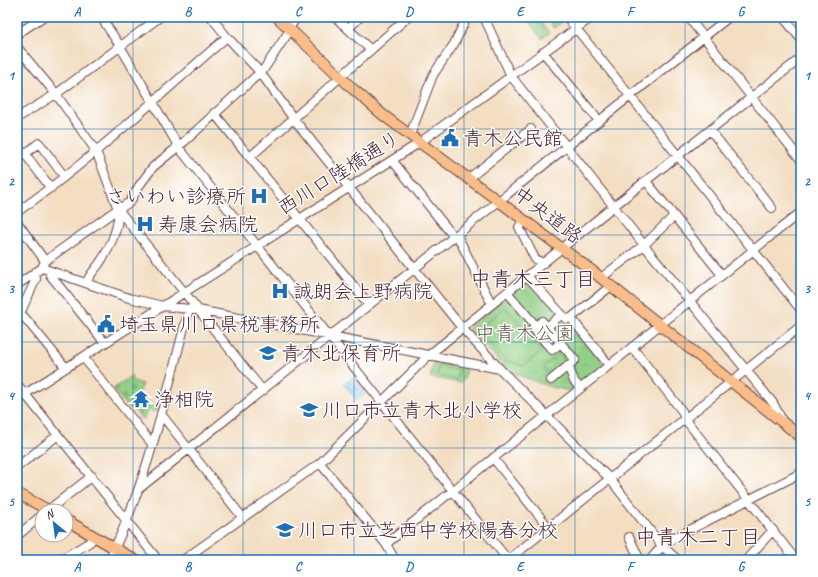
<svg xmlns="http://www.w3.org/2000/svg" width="818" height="577" font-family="Caveat,'Klee One',sans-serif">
  <defs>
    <pattern id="cemetery-stones" width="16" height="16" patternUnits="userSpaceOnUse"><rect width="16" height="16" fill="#92d087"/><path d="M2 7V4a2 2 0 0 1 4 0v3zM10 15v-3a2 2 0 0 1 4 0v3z" fill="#7fb275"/></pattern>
    <pattern id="park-crowns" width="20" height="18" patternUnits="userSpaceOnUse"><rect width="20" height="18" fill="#92d087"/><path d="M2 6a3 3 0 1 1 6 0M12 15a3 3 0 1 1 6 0" fill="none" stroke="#7fb275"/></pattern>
  </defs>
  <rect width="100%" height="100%" fill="#fff"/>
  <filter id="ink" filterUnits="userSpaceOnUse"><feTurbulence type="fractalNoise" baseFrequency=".025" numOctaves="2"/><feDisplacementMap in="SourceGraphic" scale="8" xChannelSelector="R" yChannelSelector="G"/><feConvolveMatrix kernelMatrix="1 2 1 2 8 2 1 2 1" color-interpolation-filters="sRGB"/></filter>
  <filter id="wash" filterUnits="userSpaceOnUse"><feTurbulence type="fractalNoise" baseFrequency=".012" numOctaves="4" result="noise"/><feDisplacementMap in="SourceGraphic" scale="16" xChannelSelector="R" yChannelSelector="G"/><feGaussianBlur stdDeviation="0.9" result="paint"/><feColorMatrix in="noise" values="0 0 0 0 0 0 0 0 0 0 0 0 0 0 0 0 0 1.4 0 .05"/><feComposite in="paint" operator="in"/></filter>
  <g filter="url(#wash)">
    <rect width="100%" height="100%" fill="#f3dec2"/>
    <path fill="url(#cemetery-stones)" stroke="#6e7859" d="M132 375 131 380 142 384 137 398 159 406 157 412 147 410 144 419 140 418 134 408 127 407 113 389Z"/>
    <path fill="url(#park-crowns)" stroke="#6e7859" d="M527 281 571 322 605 365 571 391 547 386 509 371 468 329Z
      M434 362 466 369 464 379 459 383 430 377Z"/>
    <path fill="#92d087" stroke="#6e7859" d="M536 17 549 33 542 39 529 22Z
      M545 17H557L561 22 554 28Z
      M505 307 542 351 523 366 505 360 478 330Z
      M559 354 565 361 549 374 543 367Z
      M439 366 459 370 457 380 437 375Z"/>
    <path fill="#6fb9e8" stroke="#5c6c8a" d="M353 377 366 394 357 401 344 384Z"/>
  </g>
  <g filter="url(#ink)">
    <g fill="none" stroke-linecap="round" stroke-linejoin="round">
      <g stroke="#633c42" stroke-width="10">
        <path id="minor" d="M101 17 120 46 180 149 508 560
          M211 17 227 37 260 72 293 118 462 328 500 369 610 479 662 546 678 560
          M335 17 371 50
          M484 17 511 76 644 245 773 403 782 420
          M567 17 801 310
          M688 17 801 160
          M783 17 801 39
          M289 28 297 17
          M348 29 360 17
          M17 34 43 17
          M17 47 56 94 96 151 118 209 125 218 263 391
          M543 52 599 121
          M214 113 369 305
          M17 118 56 94 160 17
          M710 130 772 208
          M410 135 433 75 454 44 467 17
          M250 157 408 17
          M392 160 454 237
          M468 179 531 129
          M646 181 722 275
          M51 188 25 154 39 143 64 176
          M17 212C92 160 158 96 227 37
          M525 221 519 227 535 259 543 263
          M17 222 45 261
          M457 235 489 299
          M42 268 129 298 163 306 198 310 500 369
          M50 271V275L55 281 105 343
          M527 276 566 319 571 318 609 365
          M601 278 644 245 674 216
          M87 282C89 275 95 270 99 264 109 250 120 227 118 209
          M17 285 42 268 45 261 112 213 130 202 139 186 153 167 185 141 264 69 290 30
          M507 292 536 326 533 328 552 350 561 343
          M20 312 66 368
          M571 318 611 286
          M17 320 36 279 35 272
          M536 326 542 321 575 360 551 380
          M547 327 562 314
          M632 347 682 411 685 419 796 560
          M83 357 152 444
          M568 365 574 381 580 388
          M17 384 158 560
          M17 399 419 143 592 17
          M161 414 243 518
          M493 458 549 528
          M320 463 386 544 395 560
          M17 467 58 435
          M140 488 729 17
          M47 511 92 476
          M17 536 42 515
          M629 537 638 556 637 558
          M386 544 801 212
          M60 560 90 542 95 536
          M109 560C148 481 166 394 189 309
          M183 560 320 463 429 355 614 206 801 58
          M508 560 801 326
          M650 560 662 546 674 538 801 473
          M746 560 773 530"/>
      </g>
      <g stroke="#633c42" stroke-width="12">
        <path id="major" d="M277 17 353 89 383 115 591 270 801 437
          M17 493 50 511
          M66 520 135 560"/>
      </g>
      <use href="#minor" stroke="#fff" stroke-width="8"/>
      <use href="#major" stroke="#f8bd89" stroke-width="10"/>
    </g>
  </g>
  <path fill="none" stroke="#1f6fb2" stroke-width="1" stroke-opacity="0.55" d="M133 17V560M243 17V560M354 17V560M464 17V560M575 17V560M685 17V560M17 129H801M17 235H801M17 342H801M17 448H801"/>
  <defs>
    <g id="civic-bare" transform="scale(1.38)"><path d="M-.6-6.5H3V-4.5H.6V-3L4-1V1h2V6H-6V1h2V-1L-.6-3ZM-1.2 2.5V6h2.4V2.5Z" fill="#1f6fb2" stroke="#fff" stroke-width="2.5" paint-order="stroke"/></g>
    <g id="hospital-bare" transform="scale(1.38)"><path d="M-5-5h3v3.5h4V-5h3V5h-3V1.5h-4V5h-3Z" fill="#1f6fb2" stroke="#fff" stroke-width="2.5" paint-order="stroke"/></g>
    <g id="school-bare" transform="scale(1.38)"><path d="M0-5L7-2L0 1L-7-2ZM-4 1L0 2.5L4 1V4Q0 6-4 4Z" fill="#1f6fb2" stroke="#fff" stroke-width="2.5" paint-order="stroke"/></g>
    <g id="temple-bare" transform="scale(1.38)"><path d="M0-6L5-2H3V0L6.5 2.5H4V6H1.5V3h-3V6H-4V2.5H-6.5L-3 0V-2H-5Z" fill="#1f6fb2" stroke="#fff" stroke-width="2.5" paint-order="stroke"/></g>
  </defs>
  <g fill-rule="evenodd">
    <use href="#civic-bare" x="450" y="138"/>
    <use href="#hospital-bare" x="259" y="196"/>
    <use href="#hospital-bare" x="145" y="224"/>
    <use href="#hospital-bare" x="280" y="291"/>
    <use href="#civic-bare" x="106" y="324"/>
    <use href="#school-bare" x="268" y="353"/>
    <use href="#temple-bare" x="141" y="399"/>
    <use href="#school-bare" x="309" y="410"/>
    <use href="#school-bare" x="285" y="530"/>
  </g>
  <g text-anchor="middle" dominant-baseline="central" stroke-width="3" stroke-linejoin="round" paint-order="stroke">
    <g font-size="20" fill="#4a1f2b" stroke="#fff" text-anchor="start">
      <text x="463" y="138">青木公民館</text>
      <text x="246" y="196" text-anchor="end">さいわい診療所</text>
      <text x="158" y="224">寿康会病院</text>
      <text x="293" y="291">誠朗会上野病院</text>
      <text x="119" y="324">埼玉県川口県税事務所</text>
      <text x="281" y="353">青木北保育所</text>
      <text x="154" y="399">浄相院</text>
      <text x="322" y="410">川口市立青木北小学校</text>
      <text x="298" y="530">川口市立芝西中学校陽春分校</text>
    </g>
    <g font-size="20" fill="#4a1f2b" stroke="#fff">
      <text transform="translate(339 173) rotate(-32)">西川口陸橋通り</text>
      <text transform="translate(548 215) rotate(37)">中央道路</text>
    </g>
    <g font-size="20" fill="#635d4b" stroke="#fff">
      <text x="525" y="333">中青木公園</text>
    </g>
    <g font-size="21" fill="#4a1f2b" stroke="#fff">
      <text x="533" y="279">中青木三丁目</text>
      <text x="698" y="537">中青木二丁目</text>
    </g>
  </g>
  <rect width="818" height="577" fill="none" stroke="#fff" stroke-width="44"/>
  <g transform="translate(54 523) rotate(331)"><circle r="19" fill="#ffffff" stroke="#b7a5aa"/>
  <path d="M0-3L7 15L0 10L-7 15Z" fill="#1f6fb2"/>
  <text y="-6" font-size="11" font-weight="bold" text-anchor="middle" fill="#4a1f2b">N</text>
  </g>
  <rect x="22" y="22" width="774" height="533" fill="none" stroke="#1f6fb2" stroke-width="1.5"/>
  <g font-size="13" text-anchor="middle" font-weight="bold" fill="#1f6fb2">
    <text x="77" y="16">A</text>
    <text x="188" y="16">B</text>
    <text x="298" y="16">C</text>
    <text x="409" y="16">D</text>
    <text x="520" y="16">E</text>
    <text x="630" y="16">F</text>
    <text x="741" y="16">G</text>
    <text x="11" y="80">1</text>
    <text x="807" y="80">1</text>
    <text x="11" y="186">2</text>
    <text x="807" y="186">2</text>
    <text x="11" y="293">3</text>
    <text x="807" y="293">3</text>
    <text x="11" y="400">4</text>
    <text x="807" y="400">4</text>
    <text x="11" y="506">5</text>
    <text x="807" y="506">5</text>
    <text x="77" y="571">A</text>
    <text x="188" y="571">B</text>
    <text x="298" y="571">C</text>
    <text x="409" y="571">D</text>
    <text x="520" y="571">E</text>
    <text x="630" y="571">F</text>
    <text x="741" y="571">G</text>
  </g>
</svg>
